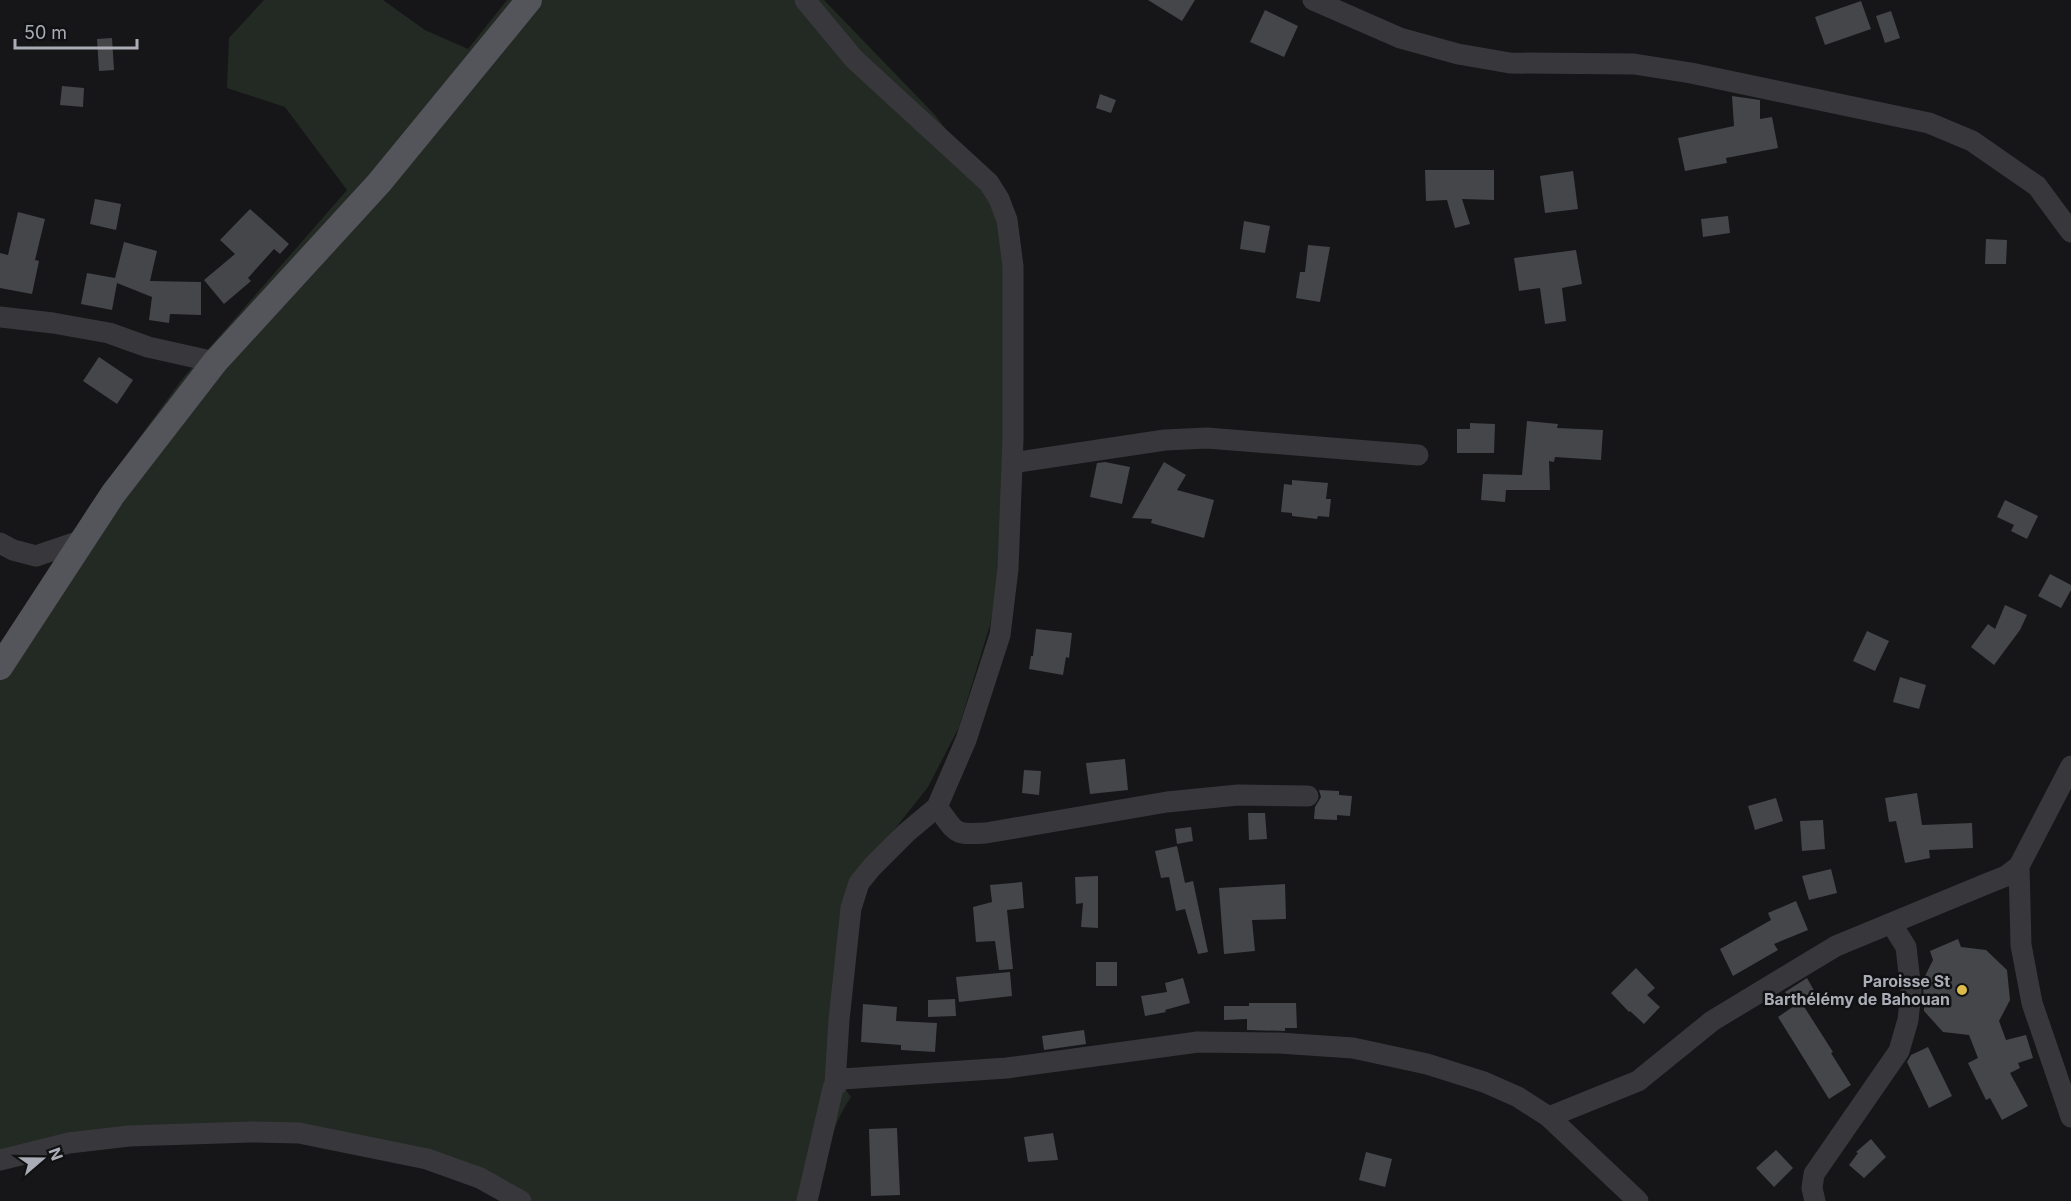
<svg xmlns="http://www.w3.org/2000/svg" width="2071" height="1201" font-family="Inter,sans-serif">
  <rect width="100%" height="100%" fill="#161618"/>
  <path fill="#232a24" d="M264 0H383L425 30 468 49 507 0H824L935 115 981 175 1012 262 1000 567 990 625 959 727 928 787 867 864 858 906 842 1085 851 1097C830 1127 824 1166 816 1201H532L512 1187 319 1138 89 1144 0 1164V649L90 505 183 378 347 190 285 107 227 88 229 38Z"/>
  <path fill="#45464a" d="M1148 0H1195L1182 21Z
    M1861 1 1871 29 1825 45 1815 17Z
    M1265 10 1298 26 1284 57 1250 42Z
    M1891 11 1900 38 1885 43 1876 16Z
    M112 38 114 70 99 71 97 39Z
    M62 86 84 88 83 107 60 105Z
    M1100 94 1116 100 1111 113 1096 108Z
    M1732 96 1760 100V119L1772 117 1778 148 1726 158 1727 163 1685 171 1678 138 1734 126Z
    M1425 170H1494V200L1462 199 1470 224 1455 228 1447 200 1426 201Z
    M1573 171 1578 209 1545 213 1540 176Z
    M95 199 121 204 116 230 90 224Z
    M250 209 289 244 280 254 274 249 248 278 251 281 224 304 204 280 235 254 220 240Z
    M18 212 45 219 35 260 39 261 32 294 0 288V253L8 255Z
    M1728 216 1730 233 1703 237 1701 219Z
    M1244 221 1270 226 1265 253 1240 249Z
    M1986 239 2007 240 2006 264H1985Z
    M124 242 157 251 150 281 201 282V315L170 314 169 323 149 320 152 297 117 283 112 310 81 304 87 273 115 278Z
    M1308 245 1330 247 1320 302 1296 298 1300 272H1305Z
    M1576 250 1582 284 1562 288 1566 321 1545 324 1540 288 1519 291 1514 258Z
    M99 357 133 380 117 404 83 381Z
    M1527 421 1558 424 1557 428 1603 430 1601 460 1555 457 1554 462 1549 461 1550 490H1506L1505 502 1481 500 1483 474 1522 475Z
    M1470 423 1495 424 1494 453H1457V429H1470Z
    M1105 462 1130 467 1122 504 1090 497 1097 463Z
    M1164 462 1186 475 1177 490 1214 500 1204 538 1151 523 1152 519 1132 518Z
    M1292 480 1328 483 1326 499H1331L1329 517 1318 516 1317 519 1292 516V513L1281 512 1284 484 1292 485Z
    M2005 500 2038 516 2027 539 2011 531 2014 525 1997 517Z
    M2050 574 2071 585V590L2061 608 2038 596Z
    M2005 605 2027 615 2020 630 1994 665 1971 647 1988 624 1995 629Z
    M1036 629 1072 633 1069 658 1066 657 1063 675 1029 669 1031 656H1033Z
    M1867 631 1889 641 1875 671 1853 661Z
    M1900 677 1926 685 1919 709 1893 702Z
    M1125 759 1128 790 1090 794 1086 763Z
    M1024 770 1041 771 1039 795 1022 793Z
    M1319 790 1339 791V795L1352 796 1350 816 1337 815V820L1314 819 1315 807 1321 797Z
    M1917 793 1922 825 1972 823 1973 848 1929 850 1930 858 1905 863 1896 821 1889 822 1885 798Z
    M1776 798 1783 821 1755 830 1748 806Z
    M1248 813H1265L1267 839 1249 840Z
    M1823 820 1825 849 1802 851 1800 821Z
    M1191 827 1193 841 1177 844 1175 829Z
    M1177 846 1185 883 1193 881 1208 952 1198 954 1185 909 1176 911 1169 877 1161 878 1155 851Z
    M1831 869 1837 893 1809 900 1802 876Z
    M1098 876V928L1081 927 1083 903 1076 904 1075 877Z
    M1022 882 1024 908 1007 910 1013 969 999 970 995 941 976 942 973 907 992 902 990 885Z
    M1285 884 1286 919 1252 920 1255 951 1224 954 1219 888Z
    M1796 901 1808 930 1774 944 1778 950 1733 976 1720 949 1771 920 1768 913Z
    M1958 939 1961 947 1986 950 2007 970 2010 1000 1999 1021 2006 1040 2026 1035 2033 1058 2018 1063 2020 1068 2010 1073 2028 1106 2002 1120 1990 1098 1986 1100 1968 1063 1978 1058 1969 1035 1943 1032 1924 1011 1923 980 1933 960 1930 951Z
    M1096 962H1117V986H1096Z
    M1636 968 1655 988 1647 995 1660 1007 1644 1024 1630 1011 1629 1012 1611 993Z
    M1010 972 1012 996 959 1002 956 977Z
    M1183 978 1190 1003 1165 1010 1166 1012 1145 1016 1141 996 1167 992 1165 983Z
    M1807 978 1817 996 1803 1005 1833 1052 1831 1053 1851 1085 1829 1099 1778 1017 1794 1006 1785 992Z
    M955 999 956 1016 928 1017V1000Z
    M1249 1003H1296L1297 1028H1285V1031L1247 1030V1019L1224 1020V1006H1249Z
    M863 1004 897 1007 896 1021 937 1023 935 1052 901 1050V1045L861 1042Z
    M1084 1030 1086 1044 1044 1050 1042 1036Z
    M1928 1047 1952 1096 1929 1108 1907 1062 1911 1055Z
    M897 1128 900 1195 871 1196 869 1129Z
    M1053 1133 1058 1160 1028 1162 1024 1137Z
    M1871 1139 1886 1157 1864 1178 1849 1165 1858 1153 1856 1152Z
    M1776 1150 1793 1168 1774 1187 1756 1168Z
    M1366 1152 1392 1159 1385 1187 1359 1180Z"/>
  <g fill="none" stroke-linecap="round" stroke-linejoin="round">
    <path stroke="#38383c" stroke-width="21" d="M805 0 854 59 989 183 999 199 1007 220 1013 266V439L1008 569 1000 635 966 740 937 807 906 833 872 867 859 883 851 908 839 1020 835 1084
      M1313 0 1400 38 1458 54 1510 63 1634 64 1691 73 1929 123 1972 141 2037 186 2071 232
      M0 317 53 323 109 333 148 347 215 362
      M1012 463 1165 440 1207 438 1418 455
      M0 543 13 550 36 556 83 540
      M2071 766 2019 866 2021 945 2032 1003 2071 1117
      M937 807C957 833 952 835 986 833L1167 802 1238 795 1308 796
      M1549 1117 1638 1081 1712 1021 1836 946 1986 884 2006 876 2019 866
      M0 1160 69 1143 129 1136 251 1132 299 1133 427 1159 480 1178 521 1201
      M807 1201 833 1088 842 1079 1007 1068 1198 1042 1279 1043 1353 1048 1427 1064 1484 1082 1518 1097 1549 1117 1638 1201
      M1815 1201 1812 1188 1814 1174 1899 1051 1908 1020 1911 991 1906 947 1891 923"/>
    <path stroke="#54545b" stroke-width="26" d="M0 667 113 494 215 362 379 183 529 0"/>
  </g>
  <circle fill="#dcbd4a" stroke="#111113" stroke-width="2" cx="1962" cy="990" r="6"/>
  <g text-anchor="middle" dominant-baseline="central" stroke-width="5" stroke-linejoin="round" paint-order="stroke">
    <g font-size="16" font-weight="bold" fill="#aaacb6" stroke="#111113" text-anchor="end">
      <text x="1950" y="981">Paroisse St<tspan x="1950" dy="18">Barthélémy de Bahouan</tspan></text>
    </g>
  </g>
  <g transform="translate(42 1159) rotate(70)" stroke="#111113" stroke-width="4.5" paint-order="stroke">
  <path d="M0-4.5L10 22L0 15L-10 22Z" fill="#aaacb6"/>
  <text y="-9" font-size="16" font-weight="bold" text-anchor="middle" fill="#aaacb6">N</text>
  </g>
  <path d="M15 39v9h122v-9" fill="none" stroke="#aaacb6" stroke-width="3"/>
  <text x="24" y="39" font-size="18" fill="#aaacb6" stroke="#111113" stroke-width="4.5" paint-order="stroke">50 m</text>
</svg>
